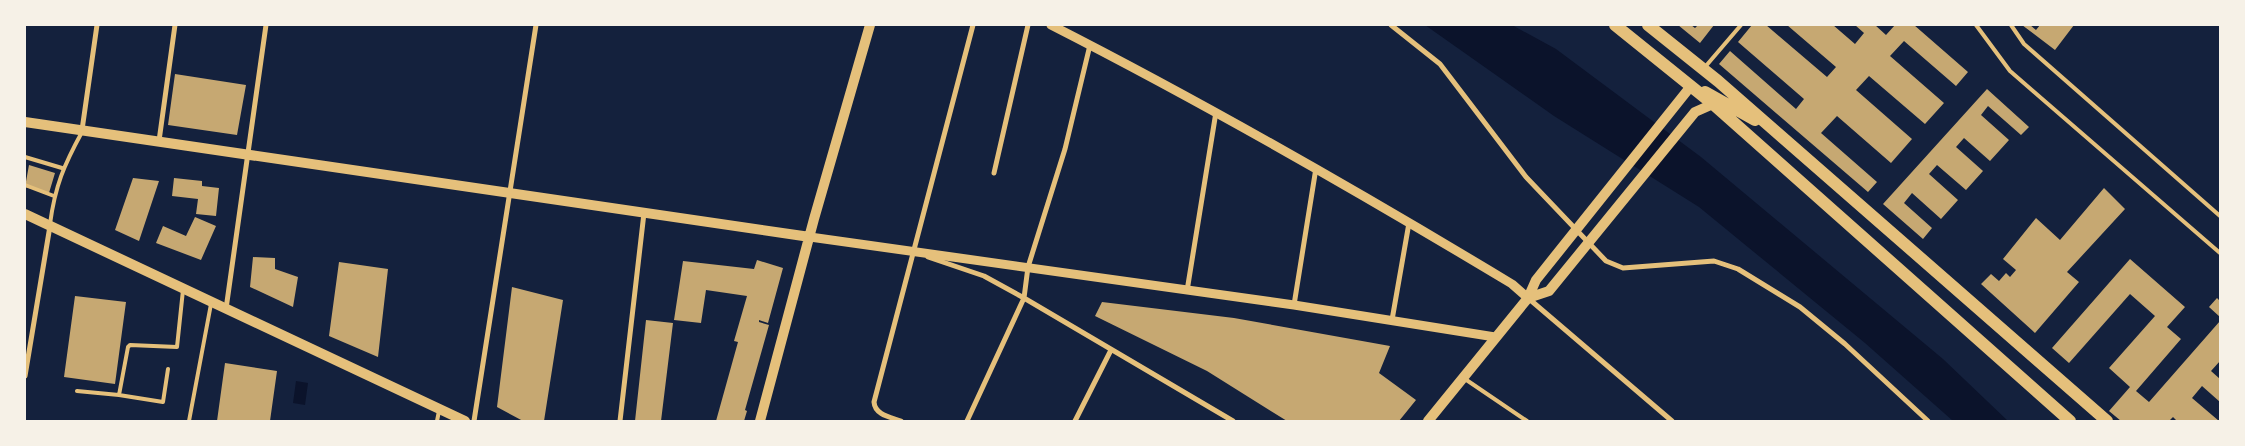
<svg xmlns="http://www.w3.org/2000/svg" width="2245" height="446" font-family="'Archivo Narrow',sans-serif">
  <rect width="100%" height="100%" fill="#14213d"/>
  <path fill="#0b132b" d="M1425 25H1512L1556 49 1701 157 1943 359 2008 421H1953L1865 343 1699 207 1554 116Z
    M296 381 308 383 305 405 293 403Z"/>
  <path fill="#c6a872" d="M1678 25H1691L1695 28 1698 25H1714L1700 43Z
    M1752 25H1766L1827 77 1836 67 1787 25H1833L1855 44 1864 33 1855 25H1875L1886 35 1895 25H1914L1968 72 1956 86 1904 41 1890 56 1944 103 1925 124 1869 76 1856 90 1912 139 1891 163 1837 116 1821 133 1877 182 1868 192 1719 64 1730 51 1796 109 1804 99 1738 42Z
    M2022 25H2030L2036 30 2040 25H2074L2055 50Z
    M175 74 246 85 237 135 168 125Z
    M1987 89 2029 127 2021 135 1988 106 1981 115 2009 140 1990 161 1964 138 1956 147 1983 171 1966 190 1937 165 1929 174 1958 200 1941 219 1912 193 1904 203 1932 228 1923 239 1883 204Z
    M29 165 55 173 49 193 25 187Z
    M133 178 159 181 139 241 115 230Z
    M174 178 202 181V186L219 188 216 216 196 214 198 199 172 196Z
    M2104 188 2125 209 2067 272 2079 282 2035 333 1981 284 1991 274 1999 281 2006 273 2010 277 2016 270 2003 259 2036 218 2060 240Z
    M195 217 216 226 201 260 156 243 163 226 186 236Z
    M253 257 275 258V269L298 277 293 307 250 287Z
    M2130 259 2185 307 2167 327 2181 339 2136 391 2149 402 2220 321V361L2211 371 2220 379V402L2202 386 2192 398 2219 421H2177L2173 417 2169 421H2121L2109 411 2130 387 2109 368 2155 316 2130 294 2069 363 2052 348Z
    M757 260 783 268 768 323 759 320V322L769 325 745 410 747 411 744 421H716L738 342 734 341 747 296 706 290 701 323 674 320 683 261 754 269Z
    M339 262 388 269 378 357 329 336Z
    M512 287 563 300 544 421H523L497 407Z
    M75 296 126 302 115 384 64 377Z
    M2217 298 2220 301V317L2209 307Z
    M1102 302 1234 318 1390 346 1379 373 1416 400 1399 421H1287L1207 371 1095 316Z
    M646 320 673 323 661 421H635Z
    M225 363 277 371 270 421H217Z"/>
  <g fill="none" stroke-linecap="round" stroke-linejoin="round">
    <path stroke="#e5c07b" stroke-width="4" d="M1976 25 2010 71 2220 253
      M2011 25 2024 44 2220 216
      M1705 67 1741 25
      M25 157 62 168
      M25 185 54 196
      M50 224C55 186 64 165 82 132
      M1465 379 1527 421
      M77 391 119 395 128 347 130 345 177 347 183 290
      M119 395 163 402 168 369
      M189 421 211 304
      M437 421 439 411"/>
    <path stroke="#e5c07b" stroke-width="5" d="M1391 25 1440 64 1526 177 1606 261 1623 268 1714 261 1738 269 1800 307 1845 344 1928 421
      M82 130 97 25
      M159 141 175 25
      M994 173 1028 25
      M928 257 984 276 1024 298 1233 421
      M1187 291 1216 112
      M1528 298 1672 421
      M1294 305 1316 168
      M226 309 266 25
      M1392 320 1409 223
      M25 376 50 226
      M474 421 536 25
      M620 421 644 213
      M901 421C890 417 875 415 874 402L973 25
      M967 421 1024 298 1028 267 1065 149 1090 45
      M1075 421 1111 350"/>
    <path stroke="#e5c07b" stroke-width="9" d="M1051 25C1208 105 1361 193 1512 284L1528 298
      M810 237 1294 305 1495 337"/>
    <path stroke="#e5c07b" stroke-width="10" d="M25 122 810 237
      M25 214 465 421
      M1528 298 1549 291 1695 112 1713 104
      M760 421 814 219 870 25
      M1428 421 1528 298 1536 280 1691 86"/>
    <path stroke="#e5c07b" stroke-width="12" d="M1615 25 1713 104 2070 421
      M1648 25 1718 81 2107 421
      M1705 92 1755 120"/>
  </g>
  <rect width="2245" height="446" fill="none" stroke="#f6f1e7" stroke-width="52"/>
</svg>
